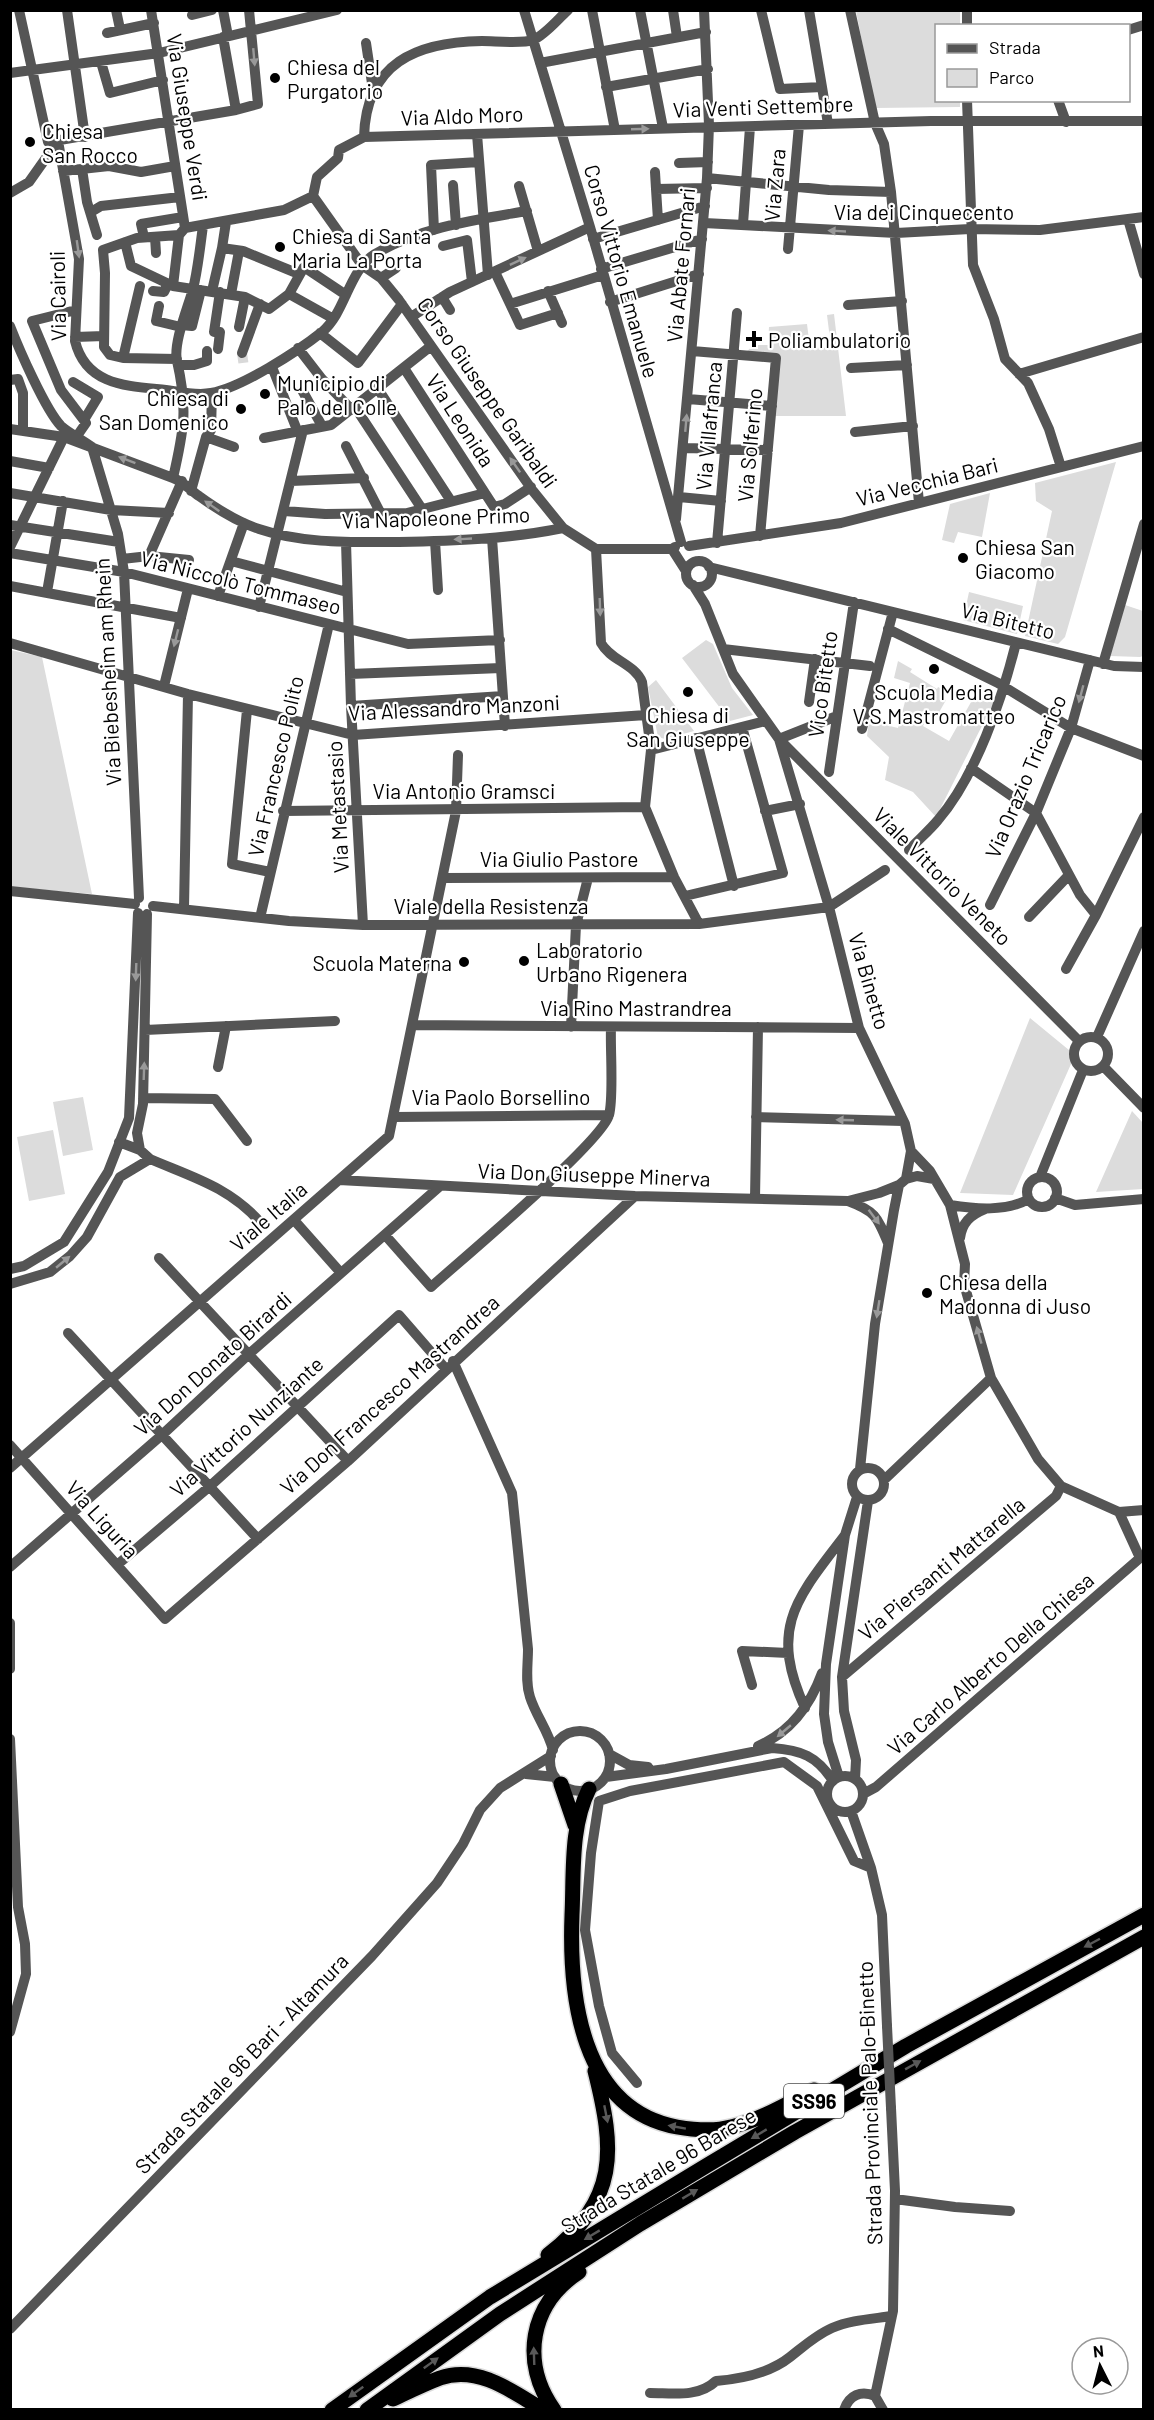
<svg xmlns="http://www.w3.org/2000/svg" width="1154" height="2420" font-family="Barlow,sans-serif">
  <rect width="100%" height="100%" fill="#fff"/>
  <path fill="#dcdcdc" d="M856 11H960V25L936 26V100L960 101V107L875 108Z
    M834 314 846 416H775L780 355 746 352 754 345H768L769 327 807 324 810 348 831 347 827 315Z
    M1116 462 1065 637 1058 644 1025 636 1052 511 1036 501 1035 483Z
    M990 493 982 537 958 532 954 543 942 540 950 504Z
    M969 592 1023 606 1017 634 963 620Z
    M1125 605 1143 611V656L1140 657 1110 656Z
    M706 640 713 644 732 688 753 715 730 721 682 658Z
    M11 650 42 657 92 894 11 887Z
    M898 661 912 669 910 672 937 689 938 687 944 690 940 696 946 700 937 716 931 712 923 726 949 741 979 688 996 698 936 817 913 792 885 780 889 757 867 736 869 721 898 728 910 683 894 678Z
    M656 680 694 731 665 739 658 737 648 687Z
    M1030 1018 1075 1055 1013 1195 960 1193Z
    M83 1097 93 1150 63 1156 53 1102Z
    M1132 1111 1143 1123V1189L1096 1192Z
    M53 1130 65 1194 29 1201 17 1137Z"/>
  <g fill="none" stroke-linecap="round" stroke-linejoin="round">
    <path stroke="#d9d9d9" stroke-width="10" stroke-dasharray="10 5" stroke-linecap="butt" d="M242 353 244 367"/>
    <g stroke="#dbdbdb" stroke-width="18">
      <path id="highway" d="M561 1784 575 1825
        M589 1789C570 1827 574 1873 572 1915 569 1995 580 2109 677 2127 695 2130 713 2132 731 2127 760 2120 787 2104 814 2090
        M548 2255C619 2199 615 2151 595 2071
        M393 2399C408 2392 424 2384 440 2378 478 2365 512 2391 543 2410
        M332 2410 490 2297 706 2166 906 2046 1144 1915
        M367 2410 500 2314 640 2224 795 2132 1144 1937
        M554 2410C520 2362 530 2304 579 2272"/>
    </g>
    <path stroke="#555" stroke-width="10" d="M19 10 48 142 236 110 258 104 249 10
      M67 10 85 137
      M116 10 120 29
      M151 10 185 228
      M223 10 228 36
      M524 10 590 227 681 542
      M592 10 615 130
      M640 10 663 128
      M673 10 677 37
      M761 10 780 89 822 87 828 124
      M809 10 822 87
      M850 10 875 123 884 144 891 192 919 503
      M967 10V26
      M192 15 212 10
      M1128 30 1144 25
      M107 33 154 23
      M223 37 236 110
      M366 43 373 90
      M101 62 110 93 163 80
      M540 63 706 32
      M10 73 159 53 337 10
      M606 87 708 69
      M967 100 973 265 994 319 1005 359 1028 383 1049 429 1061 467
      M1058 100 1066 122
      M477 134 488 275
      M364 137C366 63 416 42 482 41 495 41 522 44 533 40 545 35 558 19 568 10
      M679 163 708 162
      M82 169 87 202 97 235
      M63 171 109 166 141 172 175 166
      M655 172 656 189
      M707 178 829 190 891 192
      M453 185 456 225
      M519 186 538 251
      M10 193 29 182 58 141 79 259 75 341C86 386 128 386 166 390 180 392 197 396 211 393 241 388 298 351 322 332 346 312 348 271 375 254 421 227 475 220 527 211
      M313 196 317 177 338 158 339 150 364 137 931 121H1144
      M313 196 362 265 381 278 399 300 533 491 563 528 596 549H672
      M91 212 101 206 180 197
      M1128 219 1144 274
      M658 220 656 189 707 188
      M226 222 222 248 243 251 299 274
      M704 223 896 233 970 229 1040 230 1144 217
      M743 224 750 127
      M185 228 284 210 313 196
      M434 230 431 165 479 162
      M144 237 141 224 183 217
      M155 237 156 253
      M593 239 705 206
      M125 242 131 266 173 286 245 297 269 309 289 294 304 267 346 295
      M443 246 467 240 472 282
      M788 249 799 125
      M601 269 702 239
      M495 272 520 325 558 313
      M381 278 396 268
      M173 286 179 235
      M153 291 164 292 168 284
      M212 291 222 248
      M548 291 562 323
      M231 294 239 251
      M289 294 332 318
      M442 297 450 310
      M610 302 699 274
      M510 304 603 275
      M848 305 902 301
      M159 306 156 321 181 327
      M76 310 32 321 61 390 86 423 77 436
      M411 317 450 292 590 227
      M181 325 192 326 201 290
      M10 326C19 349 45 409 61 426 70 434 83 440 92 447L118 534 124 572 139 898
      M239 327 245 297
      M320 333 358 363 402 304
      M75 337 104 336
      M298 348 322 379 352 410
      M218 349 220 332H214L220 292
      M692 351 776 358 760 536
      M242 353 260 304
      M123 358 140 286
      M177 359 123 358 110 355 104 347 105 273 103 250 137 238 179 235 185 228
      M179 365H194L207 361V351
      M272 367 297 430
      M404 368 494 507 505 504 531 487
      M851 368 907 365
      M1019 374 1144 337
      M10 380 18 379 23 393V431
      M73 382 98 397 84 420
      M378 389 451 501
      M302 390 322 426
      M688 399 772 406
      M355 407 422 509
      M10 429 64 437 173 478C184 482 190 490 199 496 217 509 237 522 259 529 303 544 353 542 399 542 454 541 509 539 563 528
      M855 432 913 426
      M206 437 234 447
      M264 438 331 425 431 346
      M346 446 381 514
      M684 448 768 450
      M10 461 49 468
      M173 478C184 430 188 409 177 361 173 343 188 307 193 289 198 269 200 247 203 226
      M291 481 364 478
      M191 491 206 437 211 430 212 393
      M10 493 111 510 169 513
      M679 497 721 501
      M284 511 325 514 407 513 485 493
      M676 519 707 178 709 125 704 10
      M10 525 119 542
      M492 538 505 726
      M435 541 438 590
      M346 542 351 706 363 925
      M717 543 737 313
      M689 546 841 523 1144 446
      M10 547 64 437
      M675 547 672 549 686 571
      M596 549 601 643C610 660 635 664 642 682L651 750 645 807 674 877 699 924
      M10 553 124 572 408 644 500 640
      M149 556 182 481
      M122 559 149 556 189 560
      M231 561 347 592
      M686 574a13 13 0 1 1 26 0a13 13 0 1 1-26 0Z
      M709 567 1114 666 1144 667
      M693 585 705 604 733 674 779 739 829 907 859 1028 905 1124 911 1151 906 1179 899 1185 894 1210 875 1324 860 1469
      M10 586 181 618
      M47 592 63 501
      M218 596 244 523
      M259 607 303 430
      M888 629 998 683 1071 728 1144 756
      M10 643 188 694 353 735 646 715
      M723 649 870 666
      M1103 664 1144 524
      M350 674 501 668
      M164 686 188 589
      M809 702 815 659
      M351 706 503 696
      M247 710 232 864 270 872
      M837 716 779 739 1079 1041
      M862 729 893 612
      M696 738 734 886
      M651 750 765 721
      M971 768 1036 813 1080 895 1096 915
      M829 772 854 602
      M283 811 645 807
      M765 811 800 804
      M909 850C918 840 929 831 938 820 976 776 1002 699 1016 643
      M443 878 674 877
      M10 891 135 904
      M685 896 783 873 742 727
      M990 905 1036 813 1071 728 1090 660
      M153 906 289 921 363 925 699 924 829 907 885 870
      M184 909 188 694
      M1029 917 1069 875
      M260 918 329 624
      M1066 969 1096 915 1144 817
      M412 1025 859 1028
      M571 1027 576 925 588 878
      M145 1030 335 1021
      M1074 1054a17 17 0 1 1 34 0a17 17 0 1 1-34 0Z
      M1097 1037 1144 931
      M1103 1066 1144 1108
      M218 1067 226 1026
      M143 1098 215 1099 247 1141
      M394 1117 609 1115
      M756 1117 903 1121
      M119 1142 140 1150 150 1159C192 1177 229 1187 260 1222
      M140 1150 137 1133 143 1104 147 914
      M1040 1177 1083 1070
      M1027 1192a15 15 0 1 1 30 0a15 15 0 1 1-30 0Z
      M906 1179 917 1176 934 1179
      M339 1180 635 1196 848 1201 879 1193 899 1185
      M755 1198 758 1027
      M1055 1198 1075 1205 1144 1199
      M848 1201C875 1211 877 1216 888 1243
      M950 1205C975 1209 1006 1212 1029 1199
      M294 1220 341 1273
      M385 1235 431 1287C460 1261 602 1142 609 1115 614 1097 610 1048 611 1027
      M960 1238C962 1223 970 1215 985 1209
      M159 1258 348 1461
      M10 1269 24 1266 64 1242 108 1172 129 1118 138 913
      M10 1284 50 1272 70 1256 87 1237 120 1177 150 1159
      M68 1333 258 1539
      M453 1361 512 1493 528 1649C528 1665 525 1682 530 1697 536 1716 548 1730 553 1750
      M10 1445 165 1619 348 1461 635 1196
      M852 1484a16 16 0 1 1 32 0a16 16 0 1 1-32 0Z
      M10 1468 389 1136 456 811 458 755
      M884 1480 991 1378
      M1119 1512 1144 1510
      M117 1565 209 1487 399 1315 445 1368
      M10 1567 163 1434 249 1354 439 1187
      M10 1623V1669
      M842 1677 1056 1496 1061 1486
      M752 1685 742 1651 788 1653
      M805 1708C768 1627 797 1598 845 1535
      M550 1761a30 30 0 1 1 60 0a30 30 0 1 1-60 0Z
      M10 1739 18 1907 25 1944 26 1974 10 2032
      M758 1746C791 1732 810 1706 822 1673
      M609 1754 629 1765 648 1767
      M526 1774 555 1777
      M827 1794a18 18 0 1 1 36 0a18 18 0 1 1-36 0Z
      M606 1777 666 1769 772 1748C801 1750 817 1756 833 1781
      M839 1777 828 1742 824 1714 826 1664 845 1535 857 1497
      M855 1779 856 1760 844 1711 842 1677 868 1501
      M863 1794 876 1787 1140 1558 1119 1512 1061 1486 1038 1459 991 1378 964 1284 965 1264 950 1205 930 1171 911 1151
      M851 1811 871 1868 882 1915 887 2026
      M637 2083 612 2053 599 2006 585 1930 591 1853 599 1801 630 1791 784 1762 817 1786 854 1861 871 1868
      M895 2199 955 2207 1010 2211
      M10 2329 372 1956 437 1883 463 1844 480 1810 500 1788 551 1756
      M650 2393C672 2393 698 2398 716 2381 740 2379 770 2373 790 2357 804 2346 816 2335 832 2328 850 2320 872 2319 892 2316
      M875 2396 893 2311 895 2191 891 2108
      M844 2410C849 2395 861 2390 875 2396L883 2410"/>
    <use href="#highway" stroke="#000" stroke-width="15"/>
    <path stroke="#555" stroke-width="10" d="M887 2026 891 2108"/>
  </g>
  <defs><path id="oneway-solid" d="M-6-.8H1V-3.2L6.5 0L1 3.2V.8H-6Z" transform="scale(1.5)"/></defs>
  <g fill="#999">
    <use href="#oneway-solid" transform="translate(254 57) rotate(85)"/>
    <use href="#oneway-solid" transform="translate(640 129) rotate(-2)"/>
    <use href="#oneway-solid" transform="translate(837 231) rotate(-177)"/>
    <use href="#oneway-solid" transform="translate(78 249) rotate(82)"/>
    <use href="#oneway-solid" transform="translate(518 261) rotate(-25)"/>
    <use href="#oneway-solid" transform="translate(686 423) rotate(-85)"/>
    <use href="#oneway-solid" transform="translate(127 460) rotate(-159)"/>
    <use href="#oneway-solid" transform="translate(515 465) rotate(-125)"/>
    <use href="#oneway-solid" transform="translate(212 506) rotate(-145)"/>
    <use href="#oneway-solid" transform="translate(463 539) rotate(177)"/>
    <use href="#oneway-solid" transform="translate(600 607) rotate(88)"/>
    <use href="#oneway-solid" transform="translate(176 638) rotate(104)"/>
    <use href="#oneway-solid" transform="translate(1081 694) rotate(105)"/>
    <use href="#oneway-solid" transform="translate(136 972) rotate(92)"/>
    <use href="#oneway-solid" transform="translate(144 1071) rotate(-88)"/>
    <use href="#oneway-solid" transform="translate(845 1120) rotate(-178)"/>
    <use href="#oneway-solid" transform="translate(874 1217) rotate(53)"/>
    <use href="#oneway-solid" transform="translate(63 1262) rotate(-40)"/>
    <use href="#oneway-solid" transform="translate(878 1309) rotate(99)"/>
    <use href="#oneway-solid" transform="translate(979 1335) rotate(-106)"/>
    <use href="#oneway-solid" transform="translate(784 1731) rotate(140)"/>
  </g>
  <g fill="#595959">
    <use href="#oneway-solid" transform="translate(1092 1943) rotate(152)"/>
    <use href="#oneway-solid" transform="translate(913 2065) rotate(-29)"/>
    <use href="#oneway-solid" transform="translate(606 2114) rotate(79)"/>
    <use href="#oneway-solid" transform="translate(677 2127) rotate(-170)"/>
    <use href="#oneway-solid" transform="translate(759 2134) rotate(149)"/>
    <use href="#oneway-solid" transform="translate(690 2194) rotate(-31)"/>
    <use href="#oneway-solid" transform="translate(592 2235) rotate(149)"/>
    <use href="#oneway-solid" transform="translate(534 2356) rotate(-92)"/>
    <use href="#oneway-solid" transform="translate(431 2363) rotate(-36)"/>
    <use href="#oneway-solid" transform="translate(356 2392) rotate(144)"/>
  </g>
  <g fill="#000" stroke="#fff" stroke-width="2">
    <circle cx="275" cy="78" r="6"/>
    <circle cx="30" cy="142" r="6"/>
    <circle cx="280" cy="247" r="6"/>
    <path d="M751 330h6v6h6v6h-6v6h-6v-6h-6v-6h6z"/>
    <circle cx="265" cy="394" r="6"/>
    <circle cx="241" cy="409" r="6"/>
    <circle cx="963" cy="558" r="6"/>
    <circle cx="934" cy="669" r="6"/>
    <circle cx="688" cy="692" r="6"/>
    <circle cx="524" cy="961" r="6"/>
    <circle cx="464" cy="962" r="6"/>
    <circle cx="927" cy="1293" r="6"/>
  </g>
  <g text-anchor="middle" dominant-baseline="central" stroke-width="4.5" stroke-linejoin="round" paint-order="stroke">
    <rect fill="#fff" stroke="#4c4c4c" stroke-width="1.5" x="784" y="2084" width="60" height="34" rx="4.5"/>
    <g font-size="20" font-weight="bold" fill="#000">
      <text x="814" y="2101">SS96</text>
    </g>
    <g font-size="21" fill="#000" stroke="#fff" text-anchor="start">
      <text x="287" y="66">Chiesa del<tspan x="287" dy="24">Purgatorio</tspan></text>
      <text x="42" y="130">Chiesa<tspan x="42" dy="24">San Rocco</tspan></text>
      <text x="292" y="235">Chiesa di Santa<tspan x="292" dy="24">Maria La Porta</tspan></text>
      <text x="768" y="339">Poliambulatorio</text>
      <text x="277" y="382">Municipio di<tspan x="277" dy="24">Palo del Colle</tspan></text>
      <text x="229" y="397" text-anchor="end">Chiesa di<tspan x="229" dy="24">San Domenico</tspan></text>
      <text x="975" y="546">Chiesa San<tspan x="975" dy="24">Giacomo</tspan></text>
      <text x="934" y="691" text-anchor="middle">Scuola Media<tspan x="934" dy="24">V.S.Mastromatteo</tspan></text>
      <text x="688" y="714" text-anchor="middle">Chiesa di<tspan x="688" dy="24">San Giuseppe</tspan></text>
      <text x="536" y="949">Laboratorio<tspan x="536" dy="24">Urbano Rigenera</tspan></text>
      <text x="452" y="962" text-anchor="end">Scuola Materna</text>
      <text x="939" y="1281">Chiesa della<tspan x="939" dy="24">Madonna di Juso</tspan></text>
    </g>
    <g font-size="21" fill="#000" stroke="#fff">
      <text transform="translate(763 106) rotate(-2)">Via Venti Settembre</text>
      <text transform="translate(462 115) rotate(-2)">Via Aldo Moro</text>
      <text transform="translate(188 117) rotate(81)">Via Giuseppe Verdi</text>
      <text transform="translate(774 185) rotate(-85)">Via Zara</text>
      <text x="924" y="211">Via dei Cinquecento</text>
      <text transform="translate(680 265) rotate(-85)">Via Abate Fornari</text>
      <text transform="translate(622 271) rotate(74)">Corso Vittorio Emanuele</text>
      <text transform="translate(57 296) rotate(-91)">Via Cairoli</text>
      <text transform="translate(488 392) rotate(55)">Corso Giuseppe Garibaldi</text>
      <text transform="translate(461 420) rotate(57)">Via Leonida</text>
      <text transform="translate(708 426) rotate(-85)">Via Villafranca</text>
      <text transform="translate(749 445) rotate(-85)">Via Solferino</text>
      <text transform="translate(927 481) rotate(-14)">Via Vecchia Bari</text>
      <text transform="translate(436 517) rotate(-2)">Via Napoleone Primo</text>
      <text transform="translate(241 582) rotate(14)">Via Niccolò Tommaseo</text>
      <text transform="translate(1008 620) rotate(14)">Via Bitetto</text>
      <text transform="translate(107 672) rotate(-93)">Via Biebesheim am Rhein</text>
      <text transform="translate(822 684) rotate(-82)">Vico Bitetto</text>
      <text transform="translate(454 707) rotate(-3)">Via Alessandro Manzoni</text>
      <text transform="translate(275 766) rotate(-77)">Via Francesco Polito</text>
      <text transform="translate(1025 776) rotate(-67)">Via Orazio Tricarico</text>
      <text x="464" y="790">Via Antonio Gramsci</text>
      <text transform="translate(337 807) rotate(-93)">Via Metastasio</text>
      <text x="559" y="858">Via Giulio Pastore</text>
      <text transform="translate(943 876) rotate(45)">Viale Vittorio Veneto</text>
      <text x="491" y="905">Viale della Resistenza</text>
      <text transform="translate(870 981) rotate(74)">Via Binetto</text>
      <text x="636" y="1007">Via Rino Mastrandrea</text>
      <text x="501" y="1096">Via Paolo Borsellino</text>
      <text transform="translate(594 1174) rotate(2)">Via Don Giuseppe Minerva</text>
      <text transform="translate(268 1216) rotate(-41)">Viale Italia</text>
      <text transform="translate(212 1363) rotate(-42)">Via Don Donato Birardi</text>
      <text transform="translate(389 1394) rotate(-42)">Via Don Francesco Mastrandrea</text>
      <text transform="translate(246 1426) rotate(-42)">Via Vittorio Nunziante</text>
      <text transform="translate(103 1519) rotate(48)">Via Liguria</text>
      <text transform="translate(941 1568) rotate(-40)">Via Piersanti Mattarella</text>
      <text transform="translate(990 1663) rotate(-41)">Via Carlo Alberto Della Chiesa</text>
      <text transform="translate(241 2063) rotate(-46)">Strada Statale 96 Bari - Altamura</text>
      <text transform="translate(869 2103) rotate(-92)">Strada Provinciale Palo-Binetto</text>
      <text transform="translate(658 2170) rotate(-31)">Strada Statale 96 Barese</text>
    </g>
  </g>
  <rect width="1154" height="2420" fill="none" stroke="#000000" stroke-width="24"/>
  <rect x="935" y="24" width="195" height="78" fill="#ffffff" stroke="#999999" stroke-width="1.5"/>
  <rect x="947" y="44" width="30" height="9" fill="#555555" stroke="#999999" stroke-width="1.5"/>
  <text x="989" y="54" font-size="18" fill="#000000">Strada</text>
  <rect x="947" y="69" width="30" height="18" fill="#dcdcdc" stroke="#999999" stroke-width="1.5"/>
  <text x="989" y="84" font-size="18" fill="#000000">Parco</text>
  <g transform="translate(1100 2366) rotate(354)"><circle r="28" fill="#ffffff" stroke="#999999" stroke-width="1.5"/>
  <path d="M0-4.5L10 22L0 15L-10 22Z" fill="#000000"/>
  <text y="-9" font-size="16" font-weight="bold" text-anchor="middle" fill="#000000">N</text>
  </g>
</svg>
